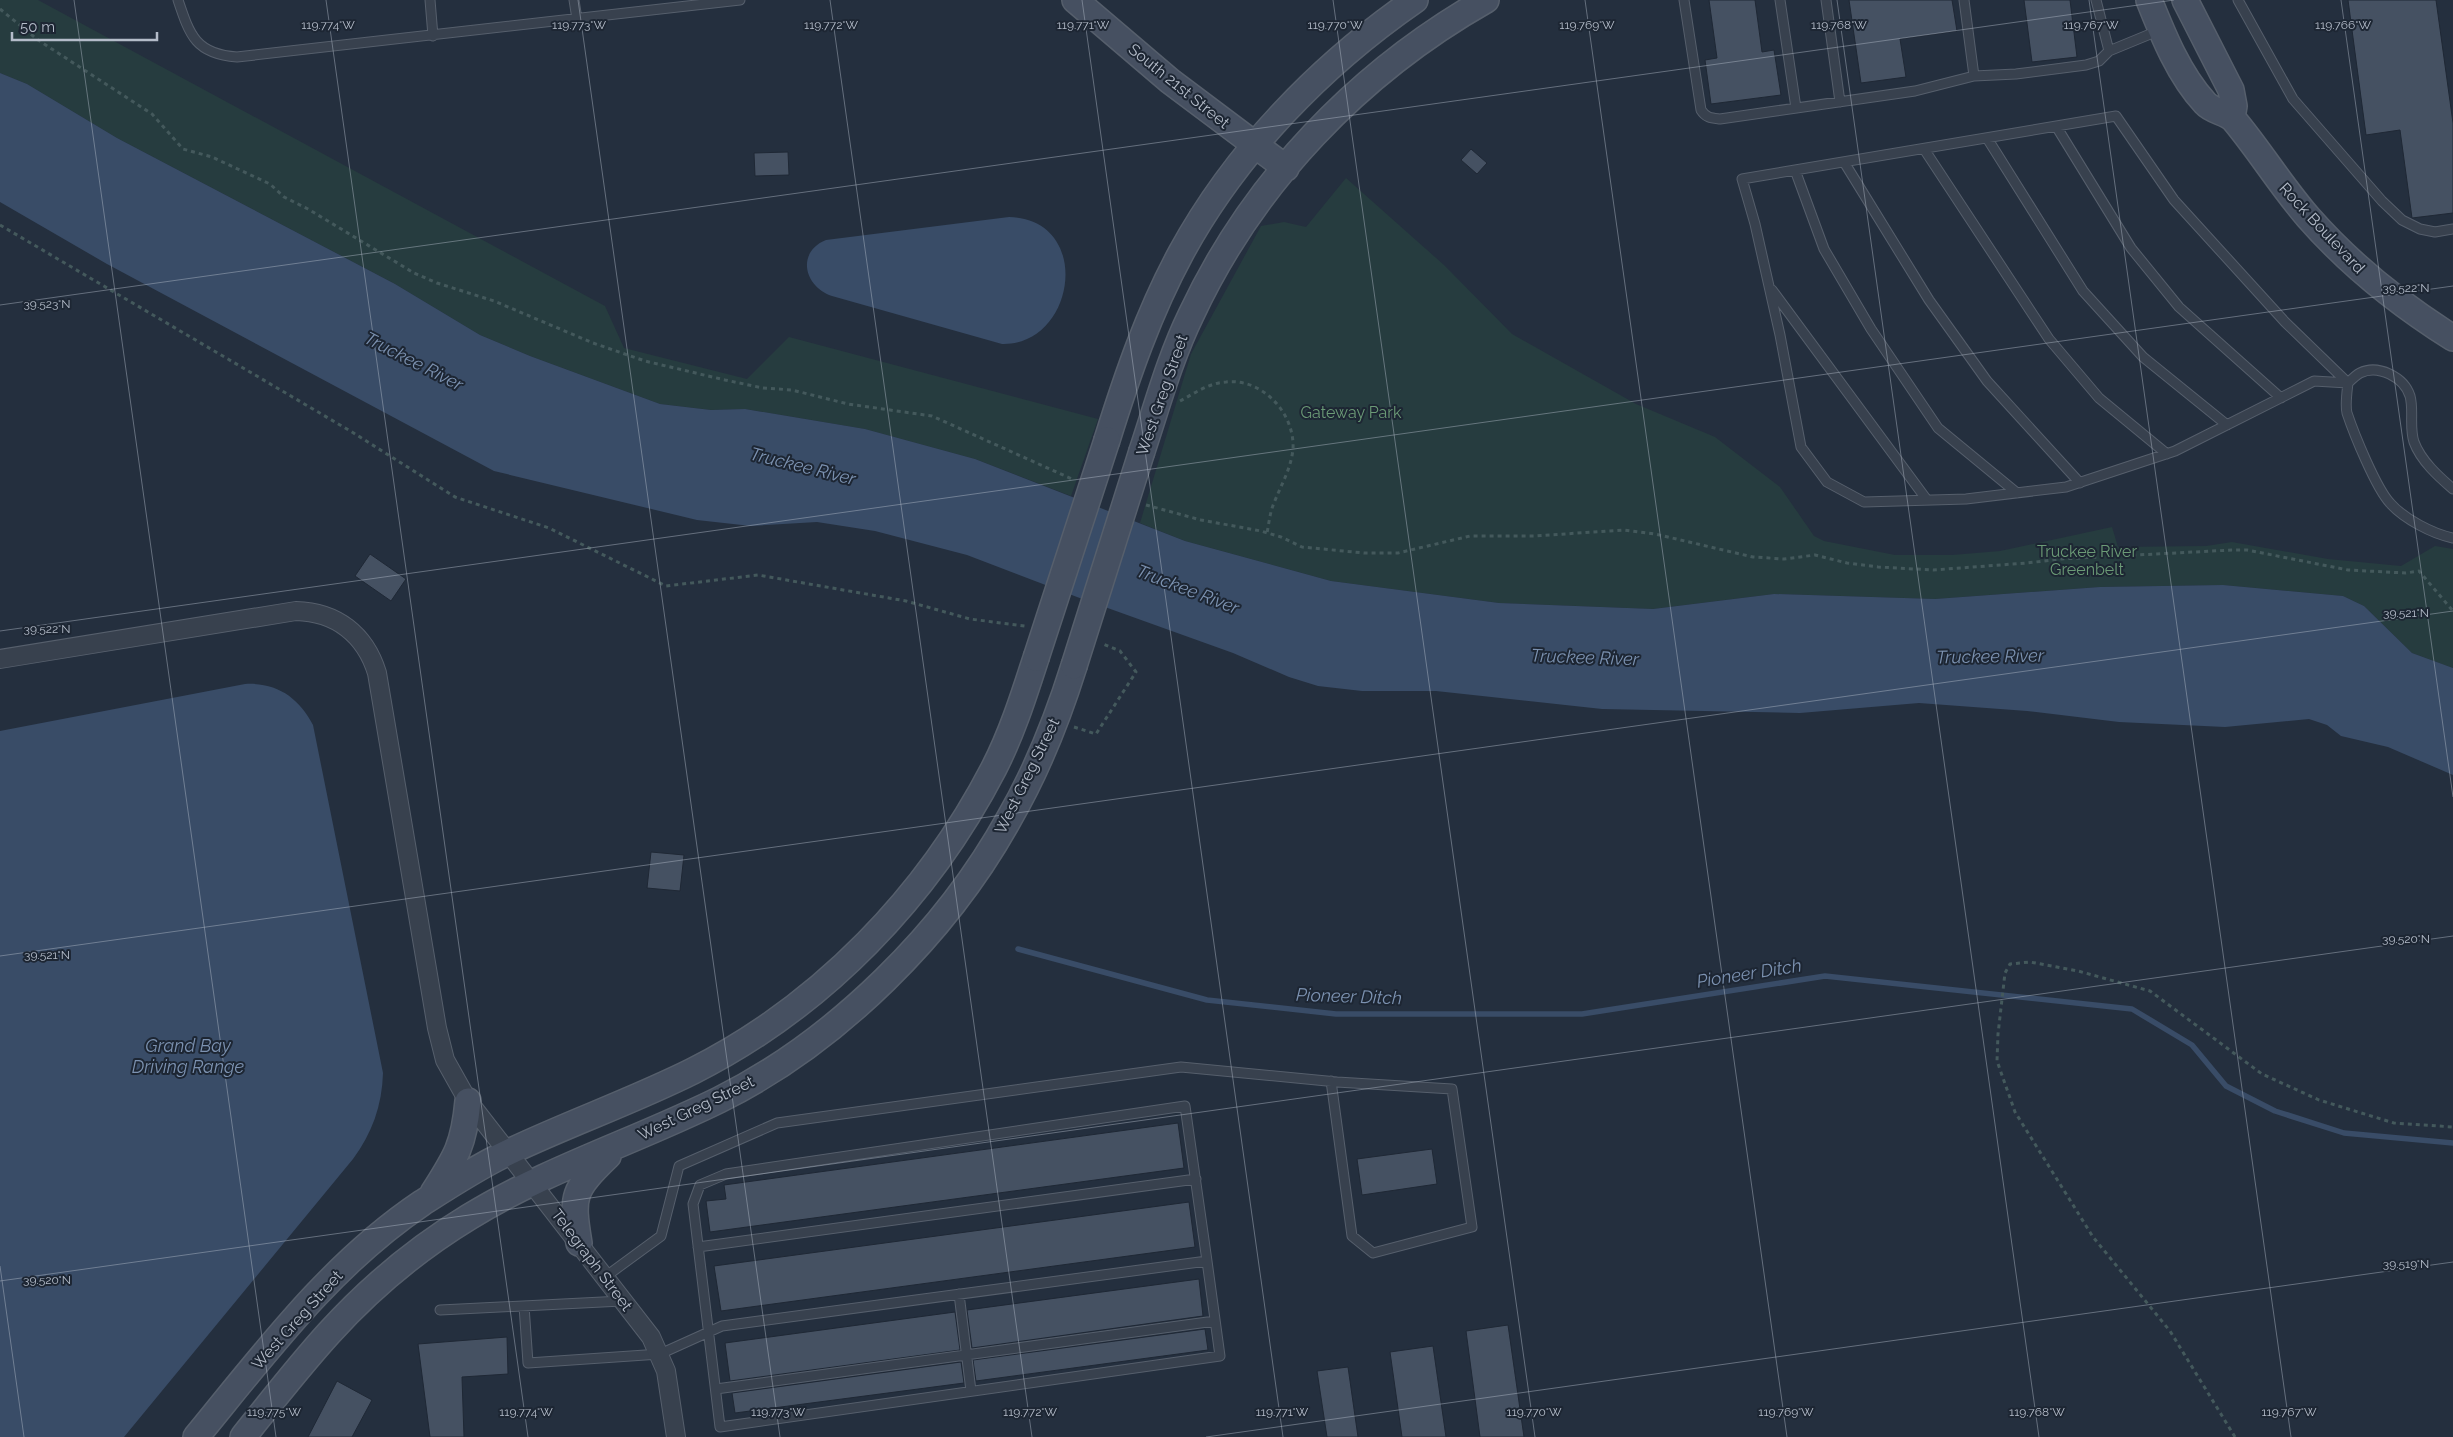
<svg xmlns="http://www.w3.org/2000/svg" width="2453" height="1437" font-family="Raleway,sans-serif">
  <rect width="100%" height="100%" fill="#242f3e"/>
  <path fill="#263c3f" d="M0 0H38L605 306 624 348 747 379 789 337 1098 419 1071 496 975 459 865 429 745 409 711 410 660 404 530 356 480 335 395 284 117 138 27 84 0 73Z
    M1346 178 1444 265 1512 334 1636 404 1715 437 1780 487 1814 536 1824 541 1895 555H1952L2000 551 2112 527 2118 547 2206 546 2232 542 2328 559 2401 566 2435 546 2453 549V668L2412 653 2364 606 2343 596 2223 585 2100 587 1935 599 1774 594 1653 609 1499 603 1331 581 1185 541 1140 523 1191 354 1261 226 1284 222 1306 227Z"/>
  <path fill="#394c67" d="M0 73 27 84 117 138 395 284 480 335 530 356 660 404 711 410 745 409 865 429 975 459 1185 541 1331 581 1499 603 1653 609 1774 594 1935 599 2100 587 2223 585 2343 596 2364 606 2412 653 2453 668V775L2388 747 2341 736 2327 725 2309 719 2225 727 2119 722 2027 711 1919 703 1800 713 1602 709 1436 691H1362L1318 686 1289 677 1233 653 1077 597 967 555 875 531 817 522 751 526 697 520 494 471 107 264 0 202Z
    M1009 217C1094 219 1076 346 1002 344L832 296C804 287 796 252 826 240Z
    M245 684C277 682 299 698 313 725L383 1073C382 1106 372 1133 353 1159L124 1437H0V731Z"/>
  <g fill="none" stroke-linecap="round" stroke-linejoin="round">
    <path stroke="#394c67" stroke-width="5.5" d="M1018 949 1207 1000 1336 1014H1582L1825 976 2132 1009 2192 1045 2226 1086 2275 1111 2344 1133 2453 1143"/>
  </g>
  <path fill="#455162" stroke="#1f2835" d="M1709 0H1755L1762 52 1774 50 1781 95 1711 104 1705 60 1717 58Z
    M1849 0H1952L1957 31 1900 39 1906 77 1861 83Z
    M2024 0H2070L2077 57 2032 62Z
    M2348 0H2436L2453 123V213L2412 218 2400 130 2366 135Z
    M1471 149 1487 163 1477 174 1461 160Z
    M788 152 789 175 755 176 754 153Z
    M370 554 406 579 391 601 355 576Z
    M651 852 684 855 680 891 647 888Z
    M1178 1123 1184 1168 710 1232 706 1201 726 1199 724 1185Z
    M1432 1149 1437 1184 1362 1195 1357 1159Z
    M1189 1202 1195 1247 721 1311 714 1266Z
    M1199 1279 1203 1316 972 1348 967 1310Z
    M955 1312 960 1350 730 1381 725 1343Z
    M1508 1325 1524 1437H1480L1466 1331Z
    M1205 1329 1208 1350 976 1381 973 1360Z
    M507 1337 508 1374 462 1377 464 1437H430L418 1344Z
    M1433 1346 1446 1437H1402L1390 1352Z
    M961 1362 964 1383 735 1413 732 1393Z
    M1348 1367 1358 1437H1327L1317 1371Z
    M337 1381 372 1400 352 1437H308Z"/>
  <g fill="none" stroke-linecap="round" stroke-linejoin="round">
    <g stroke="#565f6c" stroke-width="11">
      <path id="lane" d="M178 0C190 36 196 54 237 57L740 0
        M430 0 433 36
        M574 0 577 19
        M1684 0 1701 110C1706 118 1712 118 1720 119L1915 91 1974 76 2016 74 2086 65 2099 61 2109 51
        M1780 0 1796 108
        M1826 0 1840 102
        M1964 0 1974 76
        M2096 0 2109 51 2160 30
        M2238 0 2293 99 2382 201 2402 220 2420 229 2435 232 2453 229
        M2116 116 2174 200 2285 322 2348 383 2314 381 2175 451 2066 487 1966 499 1864 502 1827 482 1801 447 1780 335 1755 224 1742 179Z
        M2056 126 2131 248 2179 307 2281 398
        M1987 138 2083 291 2143 357 2227 425
        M1924 149 2049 339 2099 398 2167 454
        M1844 162 1929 300 1987 381 2080 483
        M1795 170 1824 249 1871 329 1938 428 2017 493
        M1772 290 1927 500
        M2453 489C2439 477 2421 461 2414 442 2409 427 2414 410 2410 396 2404 377 2378 364 2360 373 2356 375 2351 380 2348 383 2347 392 2345 405 2347 413 2354 434 2376 488 2390 503 2404 519 2433 534 2453 538
        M698 1247 1196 1179
        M605 1277 661 1236 679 1166 777 1123 1181 1067 1337 1082 1452 1089 1472 1227 1373 1253 1352 1236 1331 1081
        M959 1294 971 1391
        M524 1306 528 1363 660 1354 722 1326 1207 1261 1185 1106 726 1174 700 1185 693 1204 720 1427 1220 1356 1207 1261
        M440 1310 622 1301
        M716 1389 1215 1321"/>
    </g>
    <g stroke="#565f6c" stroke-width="20">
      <path id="street" d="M0 659 296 611C336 612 365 634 377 673L437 1028 445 1060 468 1101 651 1337 666 1371 676 1437"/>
    </g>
    <g stroke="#565f6c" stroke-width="28">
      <path id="secondary" d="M1075 0 1170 81 1286 168
        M2149 0C2163 35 2179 75 2205 103 2213 112 2227 112 2234 120 2260 151 2281 186 2308 217 2350 265 2399 304 2453 338
        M2185 0 2231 90 2234 106 2232 118
        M1107 440C1127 376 1149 312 1181 253 1236 152 1321 65 1415 0
        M1142 451C1157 406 1170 358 1191 315 1253 182 1359 72 1486 0
        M433 1193C456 1157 464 1145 468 1101
        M579 1243C571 1195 573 1190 608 1156
        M196 1437C265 1353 331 1264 422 1203 450 1185 479 1166 509 1152 570 1123 633 1101 693 1071 822 1006 928 896 994 768 1012 733 1024 695 1036 658
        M243 1437C271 1402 299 1366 329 1333 369 1289 418 1248 469 1217 547 1169 636 1141 719 1100 836 1042 947 932 1010 817 1037 770 1058 717 1074 666"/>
    </g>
    <path stroke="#44595c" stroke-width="3" stroke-dasharray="4 4" stroke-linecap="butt" d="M0 9 38 40 152 114 183 149 212 157 270 184 284 197 308 209 414 273 437 283 494 301 593 343 645 361 725 380 763 388 792 390 848 404 932 416 1072 479
      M0 225 352 432 455 497 549 528 666 586 758 575 906 601 970 619 1025 626
      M1180 401C1195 393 1209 383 1226 382 1262 378 1295 413 1293 449 1291 469 1281 485 1274 503 1270 512 1269 523 1267 533
      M1146 505 1201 520 1261 531 1281 537 1302 547 1364 553H1398L1470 536H1534L1624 530 1655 534 1753 557 1784 559 1815 555 1847 563 1878 567 1933 570 2027 563 2061 559 2232 550H2247L2348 570 2406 573 2419 571 2453 611
      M1074 727 1096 734 1136 672 1120 651 1103 644
      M2235 1437 2170 1331 2093 1237 2015 1112 1997 1061 1998 1034 2005 973 2010 964 2030 962 2078 971 2150 991 2262 1074 2319 1100 2394 1123 2453 1127"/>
    <use href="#lane" stroke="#38414e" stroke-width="9"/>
    <use href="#street" stroke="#38414e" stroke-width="18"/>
    <use href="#secondary" stroke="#465061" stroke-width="25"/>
    <g stroke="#565f6c" stroke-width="28" stroke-linecap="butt">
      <path id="secondary-bridge" d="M1036 658 1107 440
        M1074 666 1142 451"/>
    </g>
    <use href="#secondary-bridge" stroke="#465061" stroke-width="25"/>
  </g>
  <path fill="none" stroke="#b4bcc9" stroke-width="1" stroke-opacity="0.45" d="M74 0 276 1437M326 0 528 1437M578 0 780 1437M830 0 1032 1437M1082 0 1283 1437M1333 0 1535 1437M1585 0 1787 1437M1837 0 2039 1437M2089 0 2291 1437M2341 0 2453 797M0 305 2174 0M0 631 2453 286M0 956 2453 611M0 1266 24 1437M0 1281 2453 936M1206 1437 2453 1262"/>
  <g text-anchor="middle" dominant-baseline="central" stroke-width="4" stroke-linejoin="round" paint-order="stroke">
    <g font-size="16" fill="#b4bcc9" stroke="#1d2633">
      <text transform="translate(1179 86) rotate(39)">South 21st Street</text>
      <text transform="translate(2322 228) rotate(47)">Rock Boulevard</text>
      <text transform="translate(1162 395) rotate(-71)">West Greg Street</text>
      <text transform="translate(1027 776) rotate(-64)">West Greg Street</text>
      <text transform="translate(696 1108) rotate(-26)">West Greg Street</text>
      <text transform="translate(592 1260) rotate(53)">Telegraph Street</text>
      <text transform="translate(297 1320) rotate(-48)">West Greg Street</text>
    </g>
    <g font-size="16" fill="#6b9a76" stroke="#1d2633">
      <text x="1351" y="412">Gateway Park</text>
      <text x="2087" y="551">Truckee River<tspan x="2087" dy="18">Greenbelt</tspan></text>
    </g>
    <g font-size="18" font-style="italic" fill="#7c92b1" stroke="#1d2633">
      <text transform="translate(414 361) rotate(27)">Truckee River</text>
      <text transform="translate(803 466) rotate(14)">Truckee River</text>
      <text transform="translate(1188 589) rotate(21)">Truckee River</text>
      <text transform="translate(1990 656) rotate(-1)">Truckee River</text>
      <text transform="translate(1585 657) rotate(2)">Truckee River</text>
      <text transform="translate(1749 973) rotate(-9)">Pioneer Ditch</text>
      <text transform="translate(1349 996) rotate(2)">Pioneer Ditch</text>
      <text x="188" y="1045">Grand Bay<tspan x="188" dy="21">Driving Range</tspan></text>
    </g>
  </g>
  <g font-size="12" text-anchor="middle" fill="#b4bcc9" stroke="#1d2633" stroke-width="4" stroke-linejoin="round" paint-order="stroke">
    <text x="328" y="29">119.774°W</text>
    <text x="579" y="29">119.773°W</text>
    <text x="831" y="29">119.772°W</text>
    <text x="1083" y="29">119.771°W</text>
    <text x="1335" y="29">119.770°W</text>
    <text x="1587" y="29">119.769°W</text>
    <text x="1839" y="29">119.768°W</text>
    <text x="2091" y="29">119.767°W</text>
    <text x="2343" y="29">119.766°W</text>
    <text x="2406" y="292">39.522°N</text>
    <text x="47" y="308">39.523°N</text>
    <text x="2406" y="617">39.521°N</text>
    <text x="47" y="633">39.522°N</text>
    <text x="2406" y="943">39.520°N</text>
    <text x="47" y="959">39.521°N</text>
    <text x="2406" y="1268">39.519°N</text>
    <text x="47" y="1284">39.520°N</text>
    <text x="274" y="1416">119.775°W</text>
    <text x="526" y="1416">119.774°W</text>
    <text x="778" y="1416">119.773°W</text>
    <text x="1030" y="1416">119.772°W</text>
    <text x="1282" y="1416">119.771°W</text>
    <text x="1534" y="1416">119.770°W</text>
    <text x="1786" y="1416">119.769°W</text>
    <text x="2037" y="1416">119.768°W</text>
    <text x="2289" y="1416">119.767°W</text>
  </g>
  <path d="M12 32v8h145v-8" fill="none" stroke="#b4bcc9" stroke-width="2.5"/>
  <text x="20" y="32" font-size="15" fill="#b4bcc9" stroke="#1d2633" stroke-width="4" paint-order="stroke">50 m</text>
</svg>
